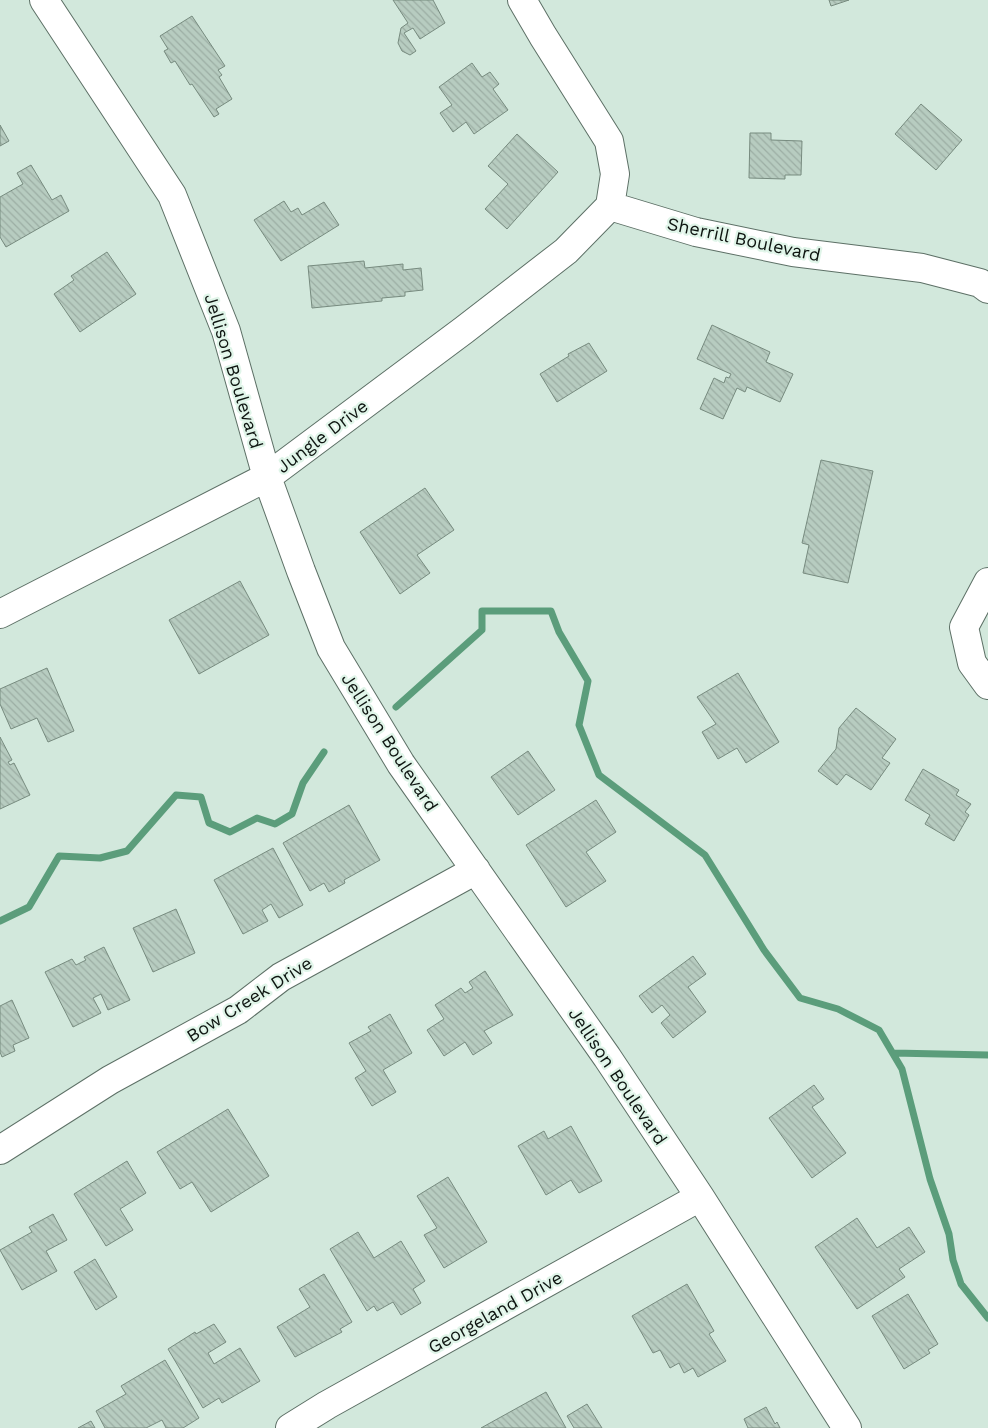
<svg xmlns="http://www.w3.org/2000/svg" width="988" height="1428" font-family="'Work Sans',sans-serif">
  <defs>
    <pattern id="building-back-hatch" width="6" height="6" patternUnits="userSpaceOnUse" patternTransform="scale(1.25)"><rect width="6" height="6" fill="#b7ccc0"/><path d="M-1 5l2 2M0 0l6 6M5-1l2 2" fill="none" stroke="#9caea4"/></pattern>
  </defs>
  <rect width="100%" height="100%" fill="#d2e8dc"/>
  <g fill="none" stroke-linecap="round" stroke-linejoin="round">
    <path stroke="#5b9d7b" stroke-width="7" d="M396 707 482 630V611H551L559 632 588 681 579 725 599 775 705 855 764 950 800 998 838 1009 879 1030 902 1069 930 1179 949 1234 953 1260 961 1284 988 1318
      M0 921 29 907 59 856 100 858 127 851 176 795 201 797 209 823 230 832 257 818 275 824 292 814 303 783 324 752
      M893 1053 988 1055"/>
  </g>
  <path fill="url(#building-back-hatch)" stroke="#778b7f" d="M393 0H433L445 23 420 39 413 28 404 33 416 51 410 55 402 51 398 43 401 28 408 23Z
    M829 0H849L831 6Z
    M192 16 225 66 218 70 222 75 219 77 232 99 216 109 219 114 214 117 192 84 190 85 175 61 171 63 164 51 168 49 160 36Z
    M472 63 482 77 490 72 499 84 493 89 508 110 474 134 466 122 453 132 440 113 452 105 439 87Z
    M921 104 962 140 936 170 895 134Z
    M0 125 9 141 0 146Z
    M750 133H771V140L802 141 801 175H785V179L749 178Z
    M517 134 558 172 507 229 485 209 508 184 488 166Z
    M31 165 52 200 61 195 69 211 6 247 0 237V197L23 184 17 173Z
    M284 201 291 212 298 208 302 215 324 202 339 225 281 261 254 220Z
    M107 252 136 294 80 332 54 294 74 280 71 276Z
    M364 261 365 268 403 264V270L421 268 423 290 405 292V296L382 298V301L312 308 308 266Z
    M712 325 770 352 766 362 793 374 780 402 747 387 745 392 737 388 723 419 700 409 714 378 724 383 726 377 729 378 731 374 697 359Z
    M589 343 607 371 557 402 540 374 569 356 568 354Z
    M821 460 873 471 848 583 803 573 809 545 802 543Z
    M425 488 454 530 417 555 430 573 400 594 360 532Z
    M240 581 269 635 199 674 169 620Z
    M47 668 74 731 48 742 37 718 11 729 0 704V689Z
    M738 673 779 742 746 763 737 748 718 759 702 732 716 724 697 697Z
    M856 708 896 739 882 758 890 763 871 790 846 774 837 785 818 771 836 749 839 728Z
    M0 737 12 760 8 762 10 765 14 763 30 795 0 809Z
    M528 751 555 790 518 815 491 777Z
    M923 769 959 790 956 795 971 804 965 812 969 815 954 841 925 824 930 815 905 800Z
    M596 800 616 832 586 852 606 881 566 907 526 845Z
    M349 805 380 860 344 880 345 883 329 892 324 883 310 891 283 843Z
    M273 848 303 905 279 918 271 904 262 910 268 921 243 934 214 880Z
    M176 909 195 953 153 972 133 928Z
    M104 947 130 1000 108 1010 101 994 93 998 101 1013 73 1027 45 972 72 959 76 965 86 960 84 957Z
    M693 956 706 974 688 987 706 1012 673 1038 661 1023 670 1015 662 1005 652 1013 639 996Z
    M485 971 513 1015 484 1031 492 1043 473 1055 465 1042 444 1056 427 1030 444 1019 435 1005 461 988 465 993 473 988 469 982Z
    M12 1000 29 1038 13 1045 15 1051 2 1057 0 1052V1006Z
    M390 1014 412 1053 383 1070 396 1092 372 1106 355 1078 366 1071 349 1043 371 1031 368 1027Z
    M814 1085 824 1099 812 1107 846 1153 812 1178 769 1118Z
    M228 1109 269 1176 211 1212 192 1182 180 1189 157 1152Z
    M571 1126 602 1181 579 1193 571 1180 546 1195 518 1146 544 1131 548 1139Z
    M127 1161 146 1193 120 1209 133 1230 106 1246 74 1194Z
    M448 1177 487 1242 444 1268 424 1235 437 1228 417 1196Z
    M53 1214 67 1240 46 1251 57 1271 22 1290 0 1250 32 1232 29 1227Z
    M857 1218 877 1248 909 1227 925 1252 899 1269 905 1277 857 1309 815 1247Z
    M358 1232 374 1258 401 1241 425 1281 413 1289 421 1303 401 1315 393 1302 377 1311 374 1306 367 1311 330 1249Z
    M95 1259 117 1297 96 1310 74 1272Z
    M324 1274 352 1322 340 1329 342 1332 295 1357 277 1327 310 1307 299 1289Z
    M687 1284 714 1331 709 1334 726 1361 698 1377 693 1368 684 1373 679 1363 670 1368 660 1350 653 1353 632 1316Z
    M908 1294 938 1344 928 1350 930 1353 904 1369 872 1316Z
    M214 1324 226 1342 208 1353 214 1364 240 1348 260 1381 222 1403 219 1398 203 1408 168 1349 195 1332 196 1334Z
    M165 1360 199 1418 183 1428H166L162 1420 146 1428H105L96 1411 126 1394 121 1386Z
    M546 1392 566 1428H481Z
    M587 1404 602 1428H574L567 1416Z
    M766 1407 775 1424 777 1422 780 1428H748L744 1419Z
    M91 1421 95 1428H78Z"/>
  <g fill="none" stroke-linecap="round" stroke-linejoin="round">
    <g stroke="#5d7066" stroke-width="30">
      <path id="minor" d="M44 0 172 195 226 331 267 477 301 571 331 648 401 764 607 1057 700 1197 847 1428
        M522 0 543 36 609 141 615 174 610 206
        M610 206 696 232 793 252 922 268 980 283 988 289
        M988 582 964 627 972 663 988 685
        M0 614 267 477 464 330 566 251 610 206
        M0 1150 110 1080 238 1010 281 977 476 870
        M290 1428 327 1405 700 1197"/>
    </g>
    <use href="#minor" stroke="#fff" stroke-width="28"/>
  </g>
  <g text-anchor="middle" dominant-baseline="central" stroke-width="4.5" stroke-linejoin="round" paint-order="stroke">
    <g font-size="18" fill="#0e1511" stroke="#e0f5e9">
      <text transform="translate(744 239) rotate(12)">Sherrill Boulevard</text>
      <text transform="translate(234 371) rotate(73)">Jellison Boulevard</text>
      <text transform="translate(322 436) rotate(-37)">Jungle Drive</text>
      <text transform="translate(390 742) rotate(57)">Jellison Boulevard</text>
      <text transform="translate(249 999) rotate(-32)">Bow Creek Drive</text>
      <text transform="translate(618 1076) rotate(56)">Jellison Boulevard</text>
      <text transform="translate(495 1312) rotate(-29)">Georgeland Drive</text>
    </g>
  </g>
</svg>
